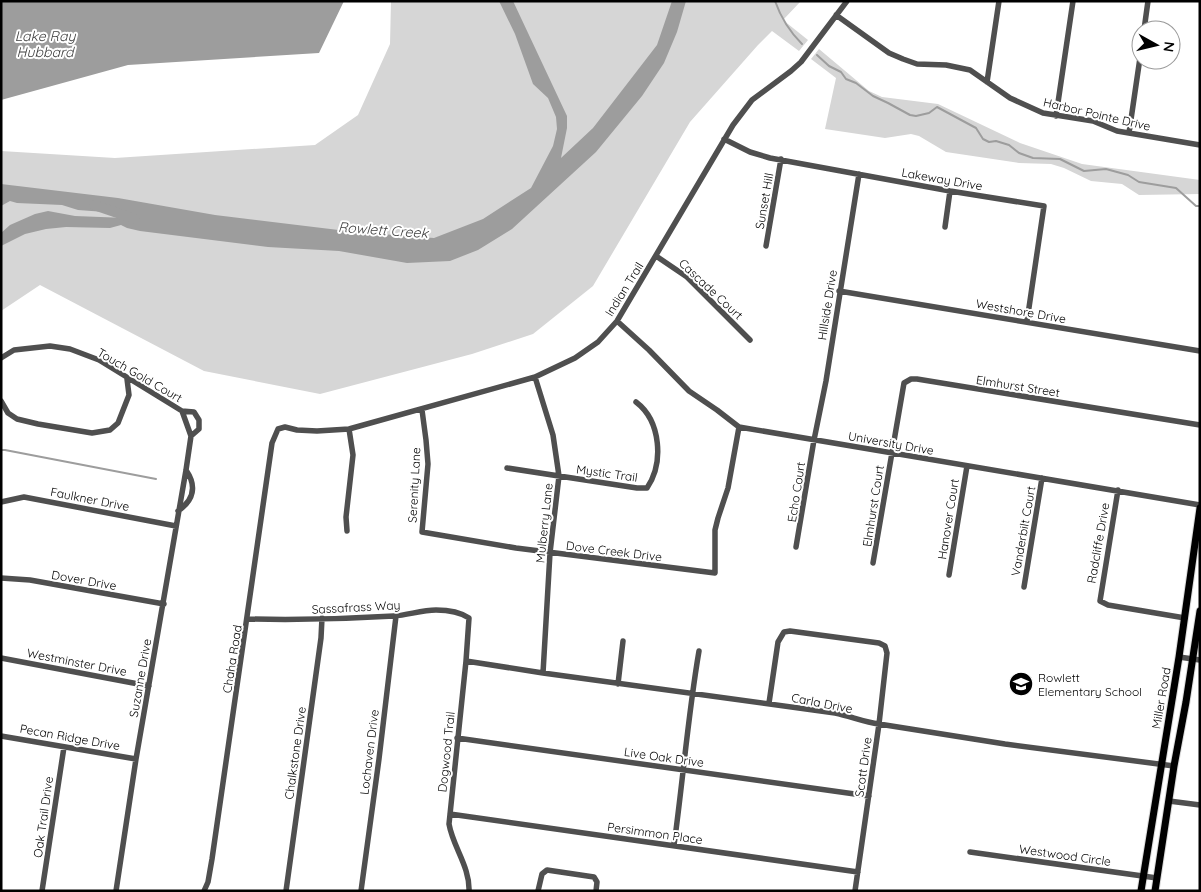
<svg xmlns="http://www.w3.org/2000/svg" width="1201" height="892" font-family="Quicksand,sans-serif">
  <rect width="100%" height="100%" fill="#fff"/>
  <path fill="#d6d6d6" d="M391 1H801L783 20 808 40 799 51 772 31 758 45 690 122 593 286 533 334 472 354 320 394 204 371 40 285 1 311V151L115 158 315 145 358 115 390 44Z
    M819 49 869 91 882 97 938 104 1020 143 1082 164 1200 180V194L1139 195 1122 184 1091 181 1064 168 1051 164 1019 163 946 152 919 136 911 134 885 138 825 129 836 78 811 59Z"/>
  <path fill="#9d9d9d" d="M1 1H344L319 53 128 65 1 100Z
    M499 1H513L567 116V128L561 158 593 128 657 45 672 1H686L677 32 664 63 642 96 596 152 512 229 478 250 450 261 407 263 339 251 268 247 140 231 127 228 121 225 110 228 66 227 46 229 25 234 1 246V233L10 225 35 214 48 211 75 216 126 218 113 208 109 207 105 212 78 210 62 205 17 203 10 201 1 206V184L118 198 215 215 355 232 434 238 483 219 531 188 553 146 557 129 556 117 548 98 533 84 515 34Z"/>
  <g fill="none" stroke-linecap="round" stroke-linejoin="round">
    <path stroke="#9d9d9d" stroke-width="2" d="M775 1C781 18 789 31 802 44
      M817 55 829 66 841 72 846 79 856 83 873 96 888 103 910 115 916 116 929 113 937 107 976 128 983 139 989 142 996 141 1009 145 1019 153 1033 158 1060 159 1084 171 1106 169 1128 175 1139 182 1176 188 1196 206H1200
      M1 450H5L156 479"/>
    <path stroke="#9d9d9d" stroke-width="10" d="M94 205 135 219"/>
    <g stroke="#dbdbdb" stroke-width="9">
      <path id="major" d="M1141 891 1179 657 1200 508
        M1155 891 1174 766 1186 702 1200 611"/>
    </g>
    <path stroke="#4f4f4f" stroke-width="5.5" d="M836 15 889 53 903 59 917 64 946 65 970 70 1010 98 1043 113 1093 121 1117 131 1200 145
      M1144 30 1148 1
      M987 82 999 1
      M1056 116 1073 1
      M1129 133 1141 51
      M724 139 750 152 770 158 950 191 1044 206 1027 321
      M945 227 950 191
      M766 246 781 159
      M656 256 687 277 750 340
      M839 291 1200 351
      M617 321 649 350 689 391 717 410 739 427 1200 505
      M1 358 14 350 50 346 70 349 99 360 182 411 191 436 186 470 136 759 116 891
      M535 377 553 435 559 476 550 553 543 673
      M1 401 8 413 17 419 38 424 92 433 110 430 118 423 129 395 127 379
      M422 410 426 440 428 464 422 532 516 548 715 573V530L718 518 728 488 739 427
      M182 411 194 412 199 420V429L191 436
      M507 468 637 488H647C664 463 661 421 636 402
      M1118 490 1100 601 1108 605 1185 618
      M1 502 24 497 176 526
      M178 511C194 500 197 486 186 470
      M347 531 346 517 353 455 349 429
      M796 547 814 440 826 381 859 174
      M873 563 904 383 911 379H917L1200 425
      M949 575 967 466
      M1 578 30 580 164 604
      M1024 587 1042 478
      M248 619C295 620 346 619 394 616 408 615 422 610 436 610 447 610 460 612 469 618L466 661 449 824C453 847 470 867 469 891
      M1179 657 1200 660
      M1 658 149 686
      M466 661 543 673 835 713C850 716 864 722 879 724L1005 744 1174 766
      M618 684 623 641
      M769 703 778 642 784 632 790 631 879 643 885 646 887 653 879 724 855 891
      M1 736 136 759
      M457 738 869 796
      M1169 801 1200 805
      M450 814 858 872
      M674 845C683 780 688 715 699 651
      M970 852 1157 878
      M42 891 64 747
      M204 891 208 882 212 859 272 443 278 429 285 427 297 430 317 431 349 429 535 377 575 358 598 342 617 321 733 125 752 100 791 71 801 62 847 1
      M286 891 321 638 322 618
      M361 891 379 759 396 616
      M538 891 542 874 547 870 594 877 597 882 596 891"/>
    <use href="#major" stroke="#000" stroke-width="7"/>
  </g>
  <defs>
    <g id="school-disc" transform="scale(1.25)"><circle r="9.5" fill="#000" stroke="#fff"/><path d="M0-5L7-2L0 1L-7-2ZM-4 1L0 2.5L4 1V4Q0 6-4 4Z" fill="#fff"/></g>
  </defs>
  <g fill-rule="evenodd">
    <use href="#school-disc" x="1021" y="684"/>
  </g>
  <g text-anchor="middle" dominant-baseline="central" stroke-width="4" stroke-linejoin="round" paint-order="stroke">
    <g font-size="12" fill="#000" stroke="#fff">
      <text transform="translate(1097 114) rotate(13)">Harbor Pointe Drive</text>
      <text transform="translate(942 179) rotate(10)">Lakeway Drive</text>
      <text transform="translate(764 201) rotate(-80)">Sunset Hill</text>
      <text transform="translate(624 289) rotate(-58)">Indian Trail</text>
      <text transform="translate(711 289) rotate(43)">Cascade Court</text>
      <text transform="translate(827 305) rotate(-81)">Hillside Drive</text>
      <text transform="translate(1021 311) rotate(10)">Westshore Drive</text>
      <text transform="translate(140 375) rotate(30)">Touch Gold Court</text>
      <text transform="translate(1018 386) rotate(9)">Elmhurst Street</text>
      <text transform="translate(891 443) rotate(10)">University Drive</text>
      <text transform="translate(607 473) rotate(8)">Mystic Trail</text>
      <text transform="translate(414 485) rotate(-87)">Serenity Lane</text>
      <text transform="translate(796 492) rotate(-81)">Echo Court</text>
      <text transform="translate(90 499) rotate(11)">Faulkner Drive</text>
      <text transform="translate(873 506) rotate(-81)">Elmhurst Court</text>
      <text transform="translate(948 519) rotate(-81)">Hanover Court</text>
      <text transform="translate(544 523) rotate(-84)">Mulberry Lane</text>
      <text transform="translate(1023 531) rotate(-80)">Vanderbilt Court</text>
      <text transform="translate(1098 543) rotate(-80)">Radcliffe Drive</text>
      <text transform="translate(614 551) rotate(7)">Dove Creek Drive</text>
      <text transform="translate(84 580) rotate(10)">Dover Drive</text>
      <text transform="translate(356 607) rotate(-3)">Sassafrass Way</text>
      <text transform="translate(232 659) rotate(-81)">Chaha Road</text>
      <text transform="translate(77 662) rotate(11)">Westminster Drive</text>
      <text transform="translate(140 678) rotate(-80)">Suzanne Drive</text>
      <text transform="translate(1161 698) rotate(-80)">Miller Road</text>
      <text transform="translate(822 703) rotate(11)">Carla Drive</text>
      <text transform="translate(70 737) rotate(10)">Pecan Ridge Drive</text>
      <text transform="translate(369 752) rotate(-83)">Lochaven Drive</text>
      <text transform="translate(446 752) rotate(-84)">Dogwood Trail</text>
      <text transform="translate(295 753) rotate(-82)">Chalkstone Drive</text>
      <text transform="translate(664 757) rotate(8)">Live Oak Drive</text>
      <text transform="translate(863 767) rotate(-82)">Scott Drive</text>
      <text transform="translate(43 817) rotate(-82)">Oak Trail Drive</text>
      <text transform="translate(655 833) rotate(8)">Persimmon Place</text>
      <text transform="translate(1065 855) rotate(8)">Westwood Circle</text>
    </g>
    <g font-size="12" fill="#000" stroke="#fff" text-anchor="start">
      <text x="1038" y="677">Rowlett<tspan x="1038" dy="14">Elementary School</tspan></text>
    </g>
    <g font-size="14" font-style="italic" fill="#3e3e3e" stroke="#fff">
      <text x="45" y="36">Lake Ray<tspan x="45" dy="16">Hubbard</tspan></text>
      <text transform="translate(383 230) rotate(4)">Rowlett Creek</text>
    </g>
  </g>
  <rect width="1201" height="892" fill="none" stroke="#000000" stroke-width="5"/>
  <g transform="translate(1156 45) rotate(98)"><circle r="24" fill="#ffffff" stroke="#999999"/>
  <path d="M0-4L9 19L0 12L-9 19Z" fill="#000000"/>
  <text y="-8" font-size="14" font-weight="bold" text-anchor="middle" fill="#000000">N</text>
  </g>
</svg>
